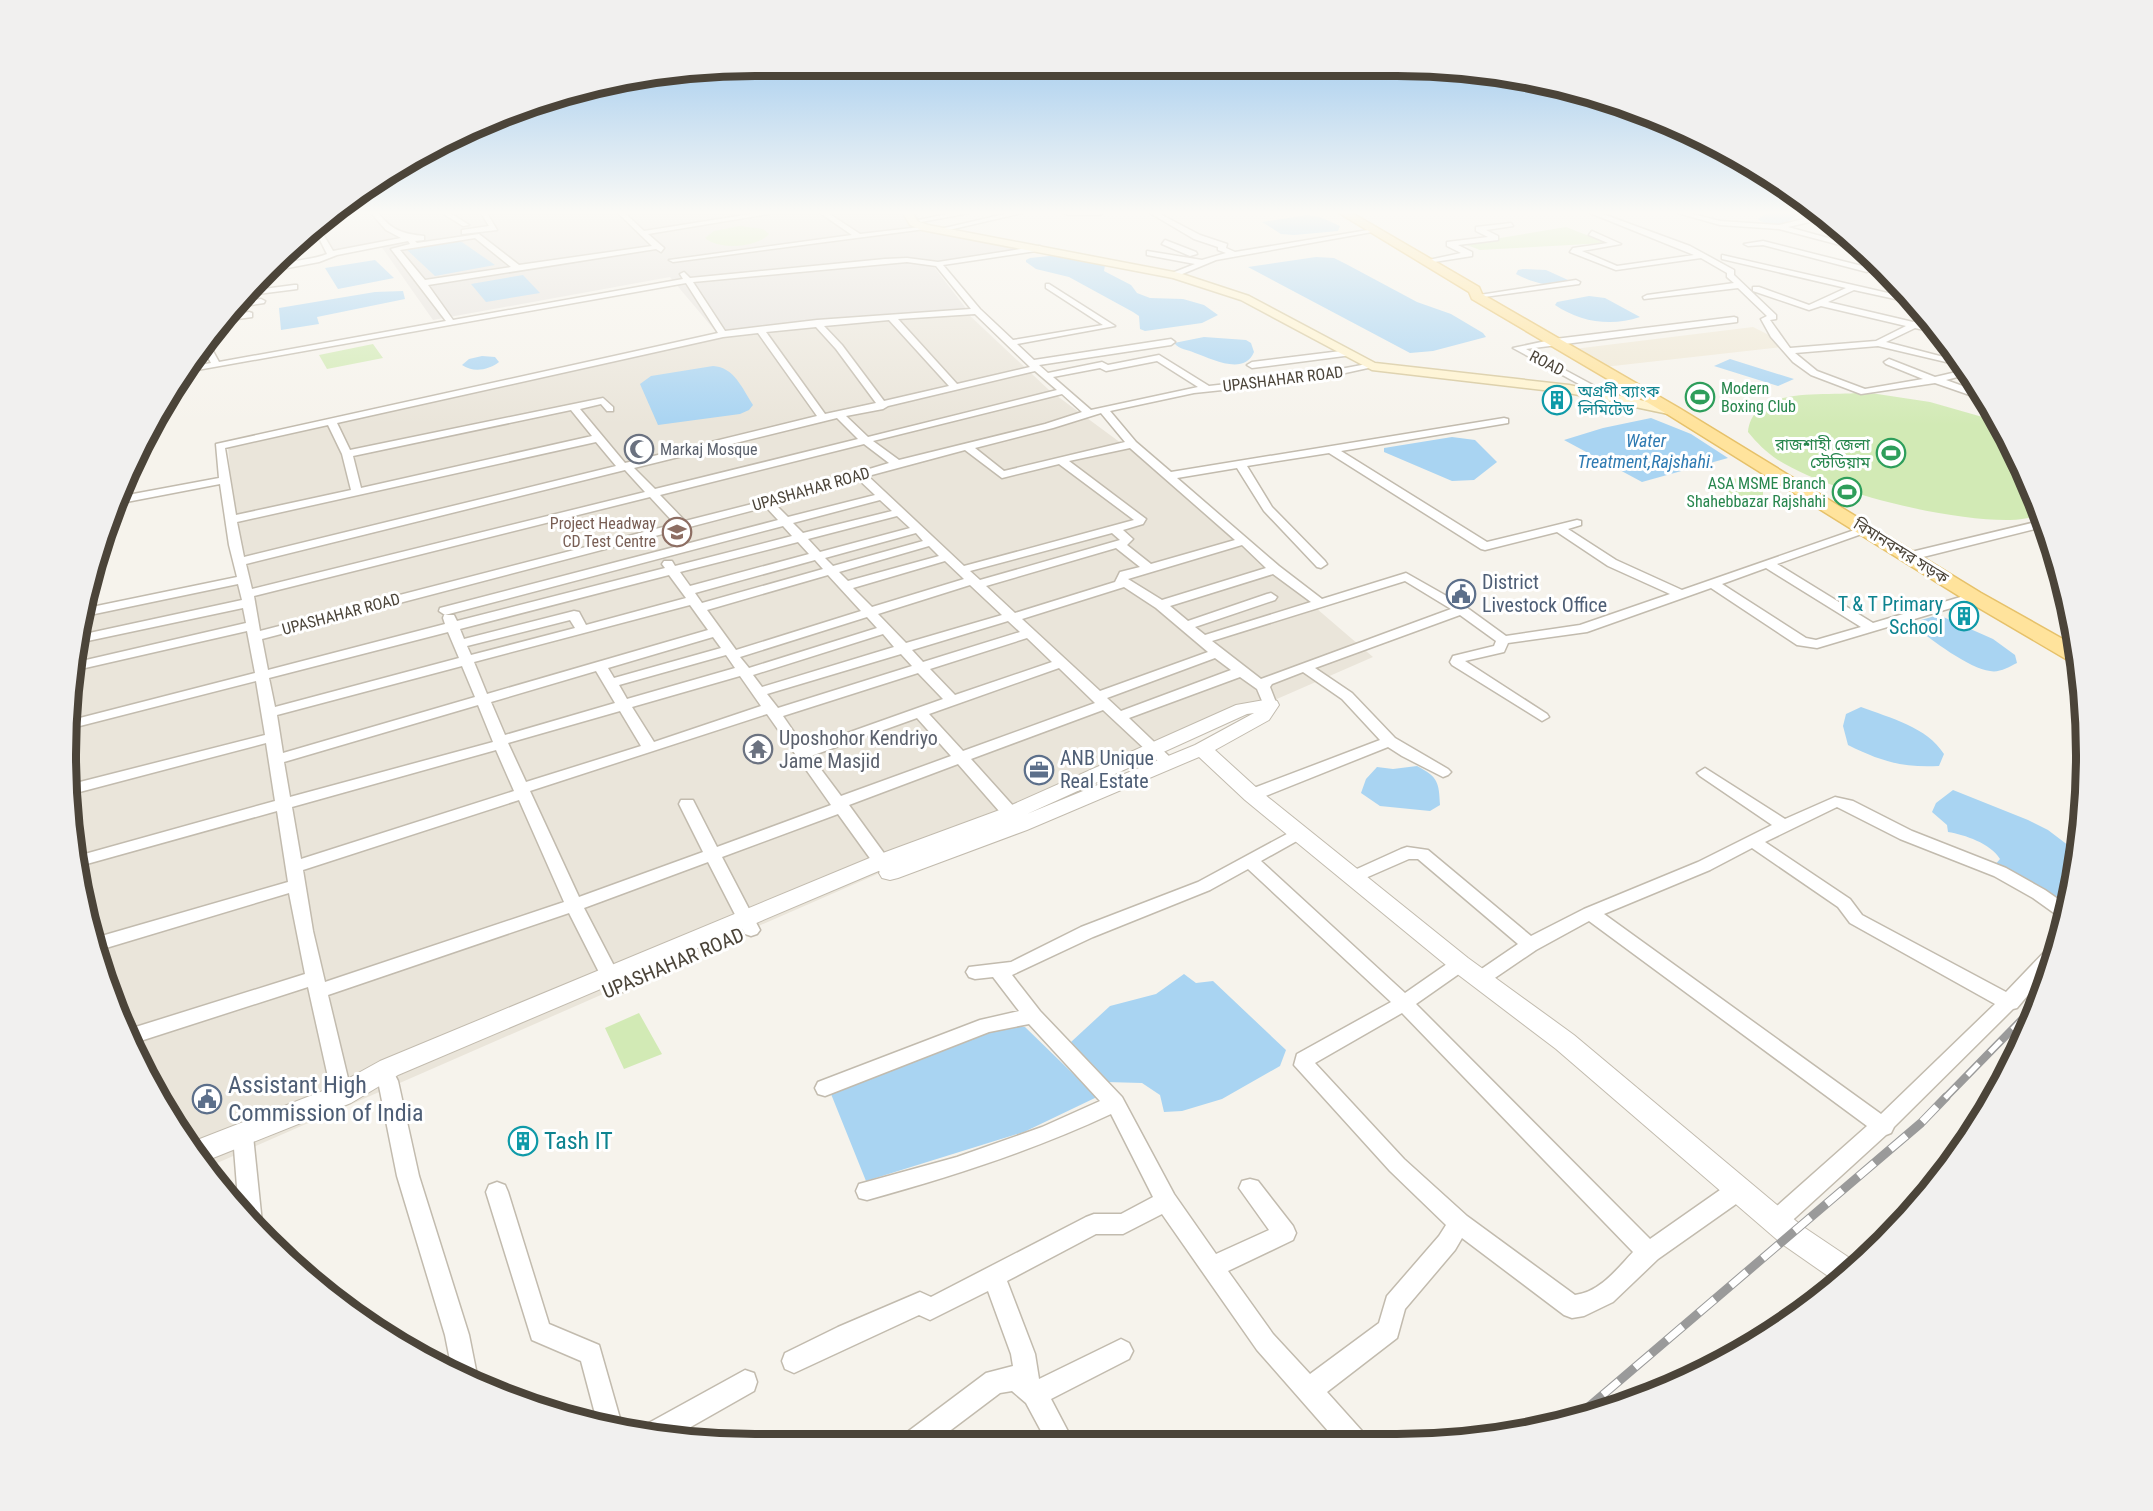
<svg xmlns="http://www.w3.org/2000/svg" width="2153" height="1511" font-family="'Roboto Condensed','Noto Sans Bengali',sans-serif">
  <rect width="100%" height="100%" fill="#f6f3ec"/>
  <path fill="#eae5da" d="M967 313 1049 390 1144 460 1373 657 208 1167 137 1060 90 934 72 846V665L86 614 239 582 228 446 716 335Z"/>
  <path fill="#e6e2dd" d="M337 213H916L924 226 1038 247 931 263 968 311 778 325 717 333 670 277 433 320 381 246 332 253 316 232Z"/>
  <path fill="#efe8d6" d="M1753 327 1791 346 1604 367 1574 349Z"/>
  <path fill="#d2eab5" d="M740 226 763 229 769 234C757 248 718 250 705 238L714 231Z
    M1566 227 1607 243 1480 250 1464 244Z
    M373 344 383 358 327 369 319 355Z
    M1864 392 1930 402 2000 422 2042 516C2032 517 2021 520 2010 520 1948 521 1831 493 1778 460 1766 452 1757 443 1748 432 1753 383 1830 398 1864 392Z
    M1724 478C1739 478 1751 481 1763 489V495C1749 498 1723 498 1716 482Z
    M639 1013 662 1054 624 1069 605 1028Z"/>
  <path fill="#a9d4f2" d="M1767 213H1797L1798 214C1786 226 1776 227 1760 221L1758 219Z
    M1307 215 1320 217 1340 226 1338 231 1294 235 1281 234 1262 222Z
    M459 240 495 265 435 276 406 249Z
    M1059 255 1105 265 1104 271 1131 285 1137 293 1150 298 1183 299 1204 305 1218 315 1202 323 1145 331 1140 329 1139 316 1133 312 1069 277 1036 269 1026 262V260L1030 258Z
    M1316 257 1334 258 1346 264 1417 302 1451 314 1483 333 1486 337 1433 351 1410 353 1248 267Z
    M375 260 394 278 338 289 325 268Z
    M1523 269 1546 270 1568 280C1552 290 1532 282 1516 274L1518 270Z
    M523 275 540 293 486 302 471 284Z
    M403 291 405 299 317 317 319 324 281 330 279 308 375 292Z
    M1589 296 1605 298 1640 317C1611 327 1580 322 1555 305L1557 302Z
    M1204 337 1246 340 1251 343 1254 352C1244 376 1212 359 1195 353 1187 349 1180 350 1174 343Z
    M482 356 495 357 499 362C489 370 473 373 462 365L469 359Z
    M1730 359 1794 379 1778 386 1714 366Z
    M713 366C734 367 742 388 753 405L749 410 740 414 658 425 640 384 651 376Z
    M1651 418 1691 434 1728 458 1642 482 1564 440 1603 428Z
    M1452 437 1475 440 1497 462 1474 480 1452 481 1384 452V448Z
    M1935 616H1941L1993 639 2015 655 2017 663C2009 667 1999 673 1990 671 1970 669 1930 639 1914 626L1921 620Z
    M1861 707C1890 718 1927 727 1944 754L1939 766C1903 768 1880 761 1848 745L1843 726 1846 714Z
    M1417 766C1438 777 1439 782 1440 805L1430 811 1380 806 1361 793 1366 779 1377 767 1393 769Z
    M1953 790 2028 820 2048 830 2077 852 2068 910 1994 866 2000 859C1990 843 1965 835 1948 832L1947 825 1932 812 1936 803Z
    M1184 974 1196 983 1213 981 1286 1050 1280 1066 1222 1099 1182 1111 1164 1112 1160 1095 1142 1083 1106 1082 1071 1042 1110 1006 1156 994Z
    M1000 1026 1025 1027 1097 1097 1024 1132 866 1181 831 1094Z"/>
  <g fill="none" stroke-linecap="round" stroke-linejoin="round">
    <g stroke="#c2bbae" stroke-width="3">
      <path id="minor" d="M371 213H378C391 230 403 234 424 236V240L415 241 417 243 479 234 519 265 652 246 618 213H625L644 231 757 213H774L648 234 664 248 661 252 656 249 428 285 453 320 683 279 680 274 684 272 690 278 885 259 907 258 938 262 1040 246 1043 250 943 265 980 309 1013 340 1103 325 1046 288V284H1049L1115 326 1017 344 1034 360 1171 339 1175 342 1171 345 1039 365 1048 373 1102 362 1108 365 1159 355 1209 386 1309 375 1372 363 1377 366 1309 381 1194 393 1110 411 1136 442 1171 472 1504 418 1508 419V423L1341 451 1487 542 1577 520 1581 521V525L1568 529 1616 560 1682 590 1866 526 1870 527V531L1777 564 1873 623 1974 593 1980 597 1978 600 1817 648 1797 645 1711 588 1587 632 1508 643 1504 652 1465 661 1547 714 1549 717 1542 721 1452 665 1450 662 1453 656 1494 646 1496 641 1460 615 1315 668 1352 693 1395 738 1448 769 1451 772 1448 775 1443 777 1402 756 1388 747 1258 799H1246L1244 795 1246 791 1380 740 1342 699 1303 672 1272 684 1270 687 1277 705 1275 708H1265L1257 689 1240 677 1129 718 1172 759 1175 762 1172 765H1162L1103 710 971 759 1025 819 1027 823 1025 827H1013L958 764 849 805 894 867 896 871 894 875H882L838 814 722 857 760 930 757 934 751 936 745 934 708 862 584 908 625 987 623 992 616 994 609 992 569 913 328 995 352 1095 349 1101 342 1103 335 1101 332 1095 308 987 131 1044 126 1030 305 974 289 893 96 951 91 939 288 882 277 811 76 867 74 857 275 801 266 743 72 794V784L265 735 256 681 72 728V720L255 673 247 631 72 671 73 663 246 623 243 608 78 643 80 635 242 600 238 584 85 616 87 608 237 577 229 545 220 484 116 504 117 497 219 478 216 444 718 333 686 283 186 372 190 367 211 363 203 348 208 342 219 362 446 321 391 249 410 244 408 241 337 255 319 262 272 271C285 259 310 261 327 254L317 234H323L333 251 401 238 386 230ZM475 238 511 267 425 280 400 250ZM907 262 936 266 971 309 817 320 725 331 693 282ZM975 314 1030 367 957 384 898 319ZM889 320 949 386 884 401 842 345 824 326ZM816 327 836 349 876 403 825 414 766 332ZM758 333 817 416 625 463 580 409 601 404 607 411H613V407L603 398 350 450 337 423 723 337ZM1157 361 1198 387 1091 410 1053 377 1100 368 1106 371ZM1035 371 1057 390 868 437 846 416 883 409 888 406ZM1062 394 1082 412 1045 424 899 460 873 441ZM571 410 592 436 361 488 353 456ZM1101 413 1125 442 1004 471 975 448 1053 428ZM837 418 858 439 655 489 634 468ZM328 425 342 454 351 490 236 515 225 448ZM596 442 616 466 244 557 237 522ZM864 444 889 463 764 501 685 521 660 495ZM1130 448 1235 540 1151 564 1127 545 1133 539 1123 530 1143 524 1146 519 1069 461ZM965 450 1002 478 1059 464 1134 520 964 566 868 476ZM1329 453 1481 549 1485 550 1557 532 1608 566 1670 594 1580 625 1506 636 1466 607 1406 573 1322 599 1279 566 1177 478 1237 468 1264 511 1317 567 1321 568 1327 564 1325 561 1272 507 1247 466ZM625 470 645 492 252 589 246 564ZM858 479 875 495 788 517 775 504ZM650 497 675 524 260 631 254 596ZM880 500 892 511 803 533 793 523ZM766 507 778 520 440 608 439 611 445 615 783 526 792 536 675 566 672 561H664L662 564 665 568 457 621 454 615H444L443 618 445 624 268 670 262 639ZM897 516 910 528 820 552 808 539ZM916 533 923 541 833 566 825 558ZM1112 533 1120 540 980 580 970 571ZM798 542 809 554 690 586 680 572ZM1242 545 1266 568 1162 600 1128 579ZM929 546 939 556 848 581 839 572ZM1116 548 1140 567 1120 572 1115 582 1015 613 986 586ZM815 560 823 569 702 603 695 593ZM945 561 964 579 872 607 853 588ZM1766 568 1861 627 1816 640 1806 638 1722 584ZM1273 574 1311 602 1205 635 1195 627 1275 600 1277 597 1271 593 1267 594 1188 621 1170 606ZM669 575 686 598 586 625 579 612 574 611 464 639 460 629ZM828 575 861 611 736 650 707 610ZM1405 581 1451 609 1261 679 1212 641ZM970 585 1002 615 906 643 878 614ZM1124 587 1156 608 1208 652 1100 691 1022 619ZM690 605 708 630 487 694 474 662ZM867 617 877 628 749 668 740 657ZM570 620 575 628 471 655 467 646ZM1008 621 1020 632 923 662 912 650ZM448 632 459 658 275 707 269 678ZM883 634 894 647 762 687 753 675ZM713 637 721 648 614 678 608 668ZM1027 638 1052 662 955 695 930 669ZM901 654 912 666 778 708 767 694ZM726 655 735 668 627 699 619 685ZM1215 658 1231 670 1121 711 1107 698ZM462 666 475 697 283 753 277 715ZM1059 668 1095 703 963 751 929 714ZM596 671 615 703 505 735 491 702ZM918 673 943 699 805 748 783 716ZM740 676 761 706 654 742 632 707ZM478 705 493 742 290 797 284 762ZM620 711 641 746 526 782 508 743ZM767 714 831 805 717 847 693 800H681L679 804 703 852 579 897 530 791ZM917 718 951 756 841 796 811 756ZM496 750 514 791 301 859 292 807ZM519 800 564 902 325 982 313 931 303 870Z
        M442 213H450L469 225 463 226Z
        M481 213H487L497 230 462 234V230L489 226Z
        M820 213H828L860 234 929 226 933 228 673 262 669 260 852 235Z
        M952 213H969L921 222 918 220Z
        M1009 213H1022L940 232 936 230Z
        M1065 213H1103L1100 215H1068Z
        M1150 213H1158L1200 235 1227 244 1226 248 1235 252 1368 230 1372 232 1216 260 1175 277H1172V273L1195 264 1147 255V251L1202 260 1226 253 1218 250V247L1194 239Z
        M1590 213H1600L1690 246 1734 270V275L1776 315V319L1770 320 1790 348 1876 341 1906 326 1821 306 1809 310 1753 291V287H1759L1809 305 1846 288 1722 259V255L1914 299 1918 304 1854 290 1828 302 1913 322 1927 316 1930 320 1922 325 1935 328 1939 333 1915 328 1886 342 1959 361 1963 366 1878 346 1795 353 1817 371 1865 389 1923 379 1886 364 1884 362 1889 359 1935 377 1965 370 1969 374 1946 380 1982 393 1987 401 1935 383 1861 394 1811 375 1793 362 1771 337 1761 319 1767 316 1738 288 1644 299 1643 297 1647 295 1734 283 1727 277V273L1701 258 1616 270 1570 252 1573 248 1608 243 1589 235 1592 231 1621 244 1582 251 1617 266 1694 255Z
        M1678 213H1689L1720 221 1779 225 1824 214 1827 218 1788 227 1857 246 1863 251 1779 229 1720 225Z
        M1511 223 1513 226 1486 230 1498 236V240L1458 245 1472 252V256L1428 263 1424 261 1461 253 1447 246V242L1488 237 1476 231V227Z
        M1165 240 1196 252 1197 254 1190 256 1162 244Z
        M1763 241 1870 268 1871 270 1867 272 1763 245 1748 246 1744 244Z
        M1863 251 1875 263 1854 255Z
        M1576 280 1580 282 1579 284 1477 298 1473 296Z
        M294 285H297V289L243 296 249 291Z
        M261 299 265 301 264 303 232 308 236 303Z
        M249 312 252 313V317L223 321 226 316Z
        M1734 317 1737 318V322L1526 349 1613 396V400L1610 401 1513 348 1555 339Z
        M1349 350 1353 353 1352 355 1252 368 1247 365 1252 362Z
        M2044 520 2047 526 1911 560 1905 556 1907 553Z
        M1705 768 1785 819 1835 797 1853 801 1912 831 2006 868 2045 890 2068 906 2066 920 2061 918 2033 898 1994 876 1900 839 1837 807 1765 842 1850 899 1862 915 2006 992 2051 945 2060 944 2050 969 2017 1008 2013 1009 1894 1127 1891 1133 1886 1135 1784 1228 1776 1231 1768 1228 1765 1221 1768 1214 1867 1126 1589 921 1536 950 1486 984 1480 986 1474 984 1471 979 1474 974 1518 944 1418 859H1409L1354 883 1348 881 1346 877 1348 873 1401 849 1407 847 1428 850 1531 936 1584 909 1698 862 1772 825 1700 776 1697 773ZM1752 848 1838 907 1850 923 1995 1004 1881 1114 1604 914 1710 870Z
        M1298 828 1304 829 1306 833 1304 837 1261 861 1405 993 1454 959 1460 957 1466 959 1469 964 1466 969 1416 1004 1650 1239 1730 1183 1738 1181 1746 1183 1749 1190 1746 1197 1658 1259 1613 1302 1584 1316 1572 1318 1564 1315 1462 1238 1455 1250 1405 1309 1397 1338 1327 1392 1362 1431 1366 1440H1336L1257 1350 1162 1214 1123 1234H1096L1007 1281 1035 1354 1039 1379 1121 1339 1129 1343 1133 1351 1129 1359 1051 1399 1073 1441 1047 1442 1026 1403 1012 1391 1000 1393 935 1442H903L906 1433 986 1373 1013 1366 1011 1354 988 1291 930 1320 919 1315 794 1373 785 1369 782 1361 785 1353 838 1327 920 1292 931 1297 1086 1217 1094 1214H1121L1153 1197 1111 1114C1032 1151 951 1177 867 1200L859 1198 856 1191 859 1184 957 1157 1042 1127 1100 1101 1029 1024 989 1032 825 1096 818 1094 815 1088 818 1082 980 1020 1019 1011 993 977 975 979 969 977 966 972 969 967 1011 962 1081 927 1198 882ZM1248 869 1391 1002 1297 1054 1294 1065 1390 1171 1446 1225 1439 1236 1387 1296 1379 1323 1310 1374 1273 1334 1228 1271 1293 1240 1296 1233 1293 1226 1258 1181 1250 1179 1242 1181 1239 1188 1269 1230 1216 1254 1174 1194 1122 1097 1040 1011 1012 975 1093 937 1210 890ZM1402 1013 1633 1252C1617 1269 1600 1292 1575 1295L1467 1216 1404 1159 1315 1063Z
        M388 1073 395 1075 398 1081 419 1176 469 1335 478 1380 477 1384 453 1375 445 1335 397 1176 378 1081 381 1075Z
        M243 1127 250 1130 253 1136 262 1223 258 1230 239 1212 233 1136 236 1130Z
        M497 1182 505 1185 508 1192 549 1324 599 1345 623 1429 598 1425 581 1361 532 1340 486 1192 489 1185Z
        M745 1370 754 1373 757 1382 754 1391 673 1437 642 1432 645 1425Z"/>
    </g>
    <g stroke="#c2bbae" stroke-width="2">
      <path id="tertiary" d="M1270 699 1277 701 1279 705 1269 720 1215 750 1259 790 1468 958 1574 1035 1802 1226 1860 1265 1838 1283 1782 1244 1556 1049 1452 970 1245 800 1199 757 1027 830 898 878 890 880 882 878 879 873 881 870 398 1075 351 1103 208 1160 205 1161 192 1142 333 1087 380 1061 872 857 1005 808 1236 705ZM1254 713 1195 745 1027 814 1247 714Z"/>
    </g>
    <g stroke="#d6c79b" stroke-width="3">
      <path id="secondary" d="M903 213H913L917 221 928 225 1179 273 1249 296 1375 363 1569 385 1673 407 1680 411 1673 415 1569 393 1372 370 1241 300 1173 278 922 230 910 225Z"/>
    </g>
    <g stroke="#e6c16a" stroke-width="3">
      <path id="primary" d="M1339 213H1352L1479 287 1482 294 1679 408 1981 593 2077 647 2081 663 2071 662 1967 601 1667 414 1472 299 1469 292Z"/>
    </g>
    <use href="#minor" fill="#fff" fill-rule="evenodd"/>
    <use href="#tertiary" fill="#fff" fill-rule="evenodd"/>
    <use href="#secondary" fill="#fff3cd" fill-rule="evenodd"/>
    <use href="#primary" fill="#ffe39c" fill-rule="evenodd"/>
    <g stroke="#9a9a9a" stroke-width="8">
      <path id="rail-far1" d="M1945 1098 2037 1004"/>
    </g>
    <g stroke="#9a9a9a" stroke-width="9">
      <path id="rail" d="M1571 1422 1921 1123 1946 1097"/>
    </g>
    <use href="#rail-far1" stroke="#fff" stroke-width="5" stroke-dasharray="16" stroke-linecap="butt"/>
    <use href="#rail" stroke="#fff" stroke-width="7" stroke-dasharray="21" stroke-linecap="butt"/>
  </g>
  <linearGradient id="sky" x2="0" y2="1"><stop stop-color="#8fc1ec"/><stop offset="0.5" stop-color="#fbfaf6"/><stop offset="1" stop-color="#fbfaf6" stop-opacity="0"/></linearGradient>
  <rect width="2153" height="425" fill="url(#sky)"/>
  <defs>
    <g id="stadium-ring" transform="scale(1.5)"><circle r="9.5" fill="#fff" stroke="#2e9e5b" stroke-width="1.5"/><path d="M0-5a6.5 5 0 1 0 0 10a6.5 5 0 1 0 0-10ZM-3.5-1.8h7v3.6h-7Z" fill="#2e9e5b"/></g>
    <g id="building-ring" transform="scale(1.5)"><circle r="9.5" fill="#fff" stroke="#0f9aa8" stroke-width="1.5"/><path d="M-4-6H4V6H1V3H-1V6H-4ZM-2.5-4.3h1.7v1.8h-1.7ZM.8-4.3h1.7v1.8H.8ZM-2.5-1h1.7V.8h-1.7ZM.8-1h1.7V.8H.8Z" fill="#0f9aa8"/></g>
    <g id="mosque-ring" transform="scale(1.5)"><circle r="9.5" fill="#fff" stroke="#6b7280" stroke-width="1.5"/><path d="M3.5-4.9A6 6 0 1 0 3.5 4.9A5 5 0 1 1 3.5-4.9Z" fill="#6b7280"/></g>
    <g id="school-ring" transform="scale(1.5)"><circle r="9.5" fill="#fff" stroke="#8d6e63" stroke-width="1.5"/><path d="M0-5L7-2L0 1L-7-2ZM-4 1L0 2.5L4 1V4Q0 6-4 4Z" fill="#8d6e63"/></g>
    <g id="civic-ring" transform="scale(1.5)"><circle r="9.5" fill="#fff" stroke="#5c6f8a" stroke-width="1.5"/><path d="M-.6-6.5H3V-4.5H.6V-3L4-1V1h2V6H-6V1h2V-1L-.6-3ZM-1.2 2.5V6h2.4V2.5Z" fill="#5c6f8a"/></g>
    <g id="temple-ring" transform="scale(1.5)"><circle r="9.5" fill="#fff" stroke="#6b7280" stroke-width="1.5"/><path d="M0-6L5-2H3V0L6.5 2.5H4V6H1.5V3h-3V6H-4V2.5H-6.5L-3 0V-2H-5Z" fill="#6b7280"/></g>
    <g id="office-ring" transform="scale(1.5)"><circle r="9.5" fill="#fff" stroke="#5c6f8a" stroke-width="1.5"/><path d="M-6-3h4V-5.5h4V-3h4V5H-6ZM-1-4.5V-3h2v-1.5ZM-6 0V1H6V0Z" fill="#5c6f8a"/></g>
  </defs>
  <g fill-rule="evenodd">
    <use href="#stadium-ring" x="1700" y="397"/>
    <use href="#building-ring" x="1557" y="400"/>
    <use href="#mosque-ring" x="639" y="449"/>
    <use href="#stadium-ring" x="1891" y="453"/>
    <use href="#stadium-ring" x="1847" y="492"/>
    <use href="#school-ring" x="677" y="532"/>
    <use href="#civic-ring" x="1461" y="594"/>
    <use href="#building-ring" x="1964" y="616"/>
    <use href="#temple-ring" x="758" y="749"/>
    <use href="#office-ring" x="1039" y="770"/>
    <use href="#civic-ring" x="207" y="1099"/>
    <use href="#building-ring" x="523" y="1141"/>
  </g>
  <g text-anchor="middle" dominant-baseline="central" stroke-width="6" stroke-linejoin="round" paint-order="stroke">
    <g font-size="16" fill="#4b4439" stroke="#fff">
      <text transform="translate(1547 363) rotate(27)">ROAD</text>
      <text transform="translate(1283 379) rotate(-7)">UPASHAHAR ROAD</text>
      <text transform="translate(811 489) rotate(-16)">UPASHAHAR ROAD</text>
      <text transform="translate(1901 551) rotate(32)">বিমানবন্দর সড়ক</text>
      <text transform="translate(341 614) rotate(-15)">UPASHAHAR ROAD</text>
    </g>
    <g font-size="16" fill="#27864d" stroke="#fff" text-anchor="end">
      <text x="1721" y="388" text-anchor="start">Modern<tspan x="1721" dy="18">Boxing Club</tspan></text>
      <text x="1870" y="444">রাজশাহী জেলা<tspan x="1870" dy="18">স্টেডিয়াম</tspan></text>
      <text x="1826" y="483">ASA MSME Branch<tspan x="1826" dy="18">Shahebbazar Rajshahi</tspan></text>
    </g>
    <g font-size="16" fill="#0d838f" stroke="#fff" text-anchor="start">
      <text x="1578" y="391">অগ্রণী ব্যাংক<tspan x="1578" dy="18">লিমিটেড</tspan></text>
    </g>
    <g font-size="16" fill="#5b616d" stroke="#fff" text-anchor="start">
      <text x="660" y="449">Markaj Mosque</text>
    </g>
    <g font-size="16" fill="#785e54" stroke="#fff" text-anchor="end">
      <text x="656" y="523">Project Headway<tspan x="656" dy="18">CD Test Centre</tspan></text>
    </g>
    <g font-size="18" font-style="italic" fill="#2e7ab2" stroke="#fff">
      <text x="1646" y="440">Water<tspan x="1646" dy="21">Treatment,Rajshahi.</tspan></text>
    </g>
    <g font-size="20" fill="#4e5e75" stroke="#fff" text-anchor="start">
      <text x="1482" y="582">District<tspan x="1482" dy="23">Livestock Office</tspan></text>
      <text x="1060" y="758">ANB Unique<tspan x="1060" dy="23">Real Estate</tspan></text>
    </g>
    <g font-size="20" fill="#0d838f" stroke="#fff" text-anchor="end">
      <text x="1943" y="604">T &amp; T Primary<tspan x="1943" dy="23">School</tspan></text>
    </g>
    <g font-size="20" fill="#5b616d" stroke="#fff" text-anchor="start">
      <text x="779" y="738">Uposhohor Kendriyo<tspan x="779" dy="23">Jame Masjid</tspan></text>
    </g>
    <g font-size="20" fill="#4b4439" stroke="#fff">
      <text transform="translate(673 963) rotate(-23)">UPASHAHAR ROAD</text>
    </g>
    <g font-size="24" fill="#4e5e75" stroke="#fff" text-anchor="start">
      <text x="228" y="1085">Assistant High<tspan x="228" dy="28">Commission of India</tspan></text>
    </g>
    <g font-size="24" fill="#0d838f" stroke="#fff" text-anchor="start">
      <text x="544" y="1141">Tash IT</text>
    </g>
  </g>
  <path d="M0 0H2153V1511H0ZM755 76H1397A679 679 0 0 1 2076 755V755A679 679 0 0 1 1397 1434H755A679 679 0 0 1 76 755V755A679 679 0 0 1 755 76Z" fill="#f1f0ef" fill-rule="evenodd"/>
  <path fill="none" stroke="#4b4439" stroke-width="8" d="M755 76H1397A679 679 0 0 1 2076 755V755A679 679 0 0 1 1397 1434H755A679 679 0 0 1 76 755V755A679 679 0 0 1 755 76Z"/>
</svg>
